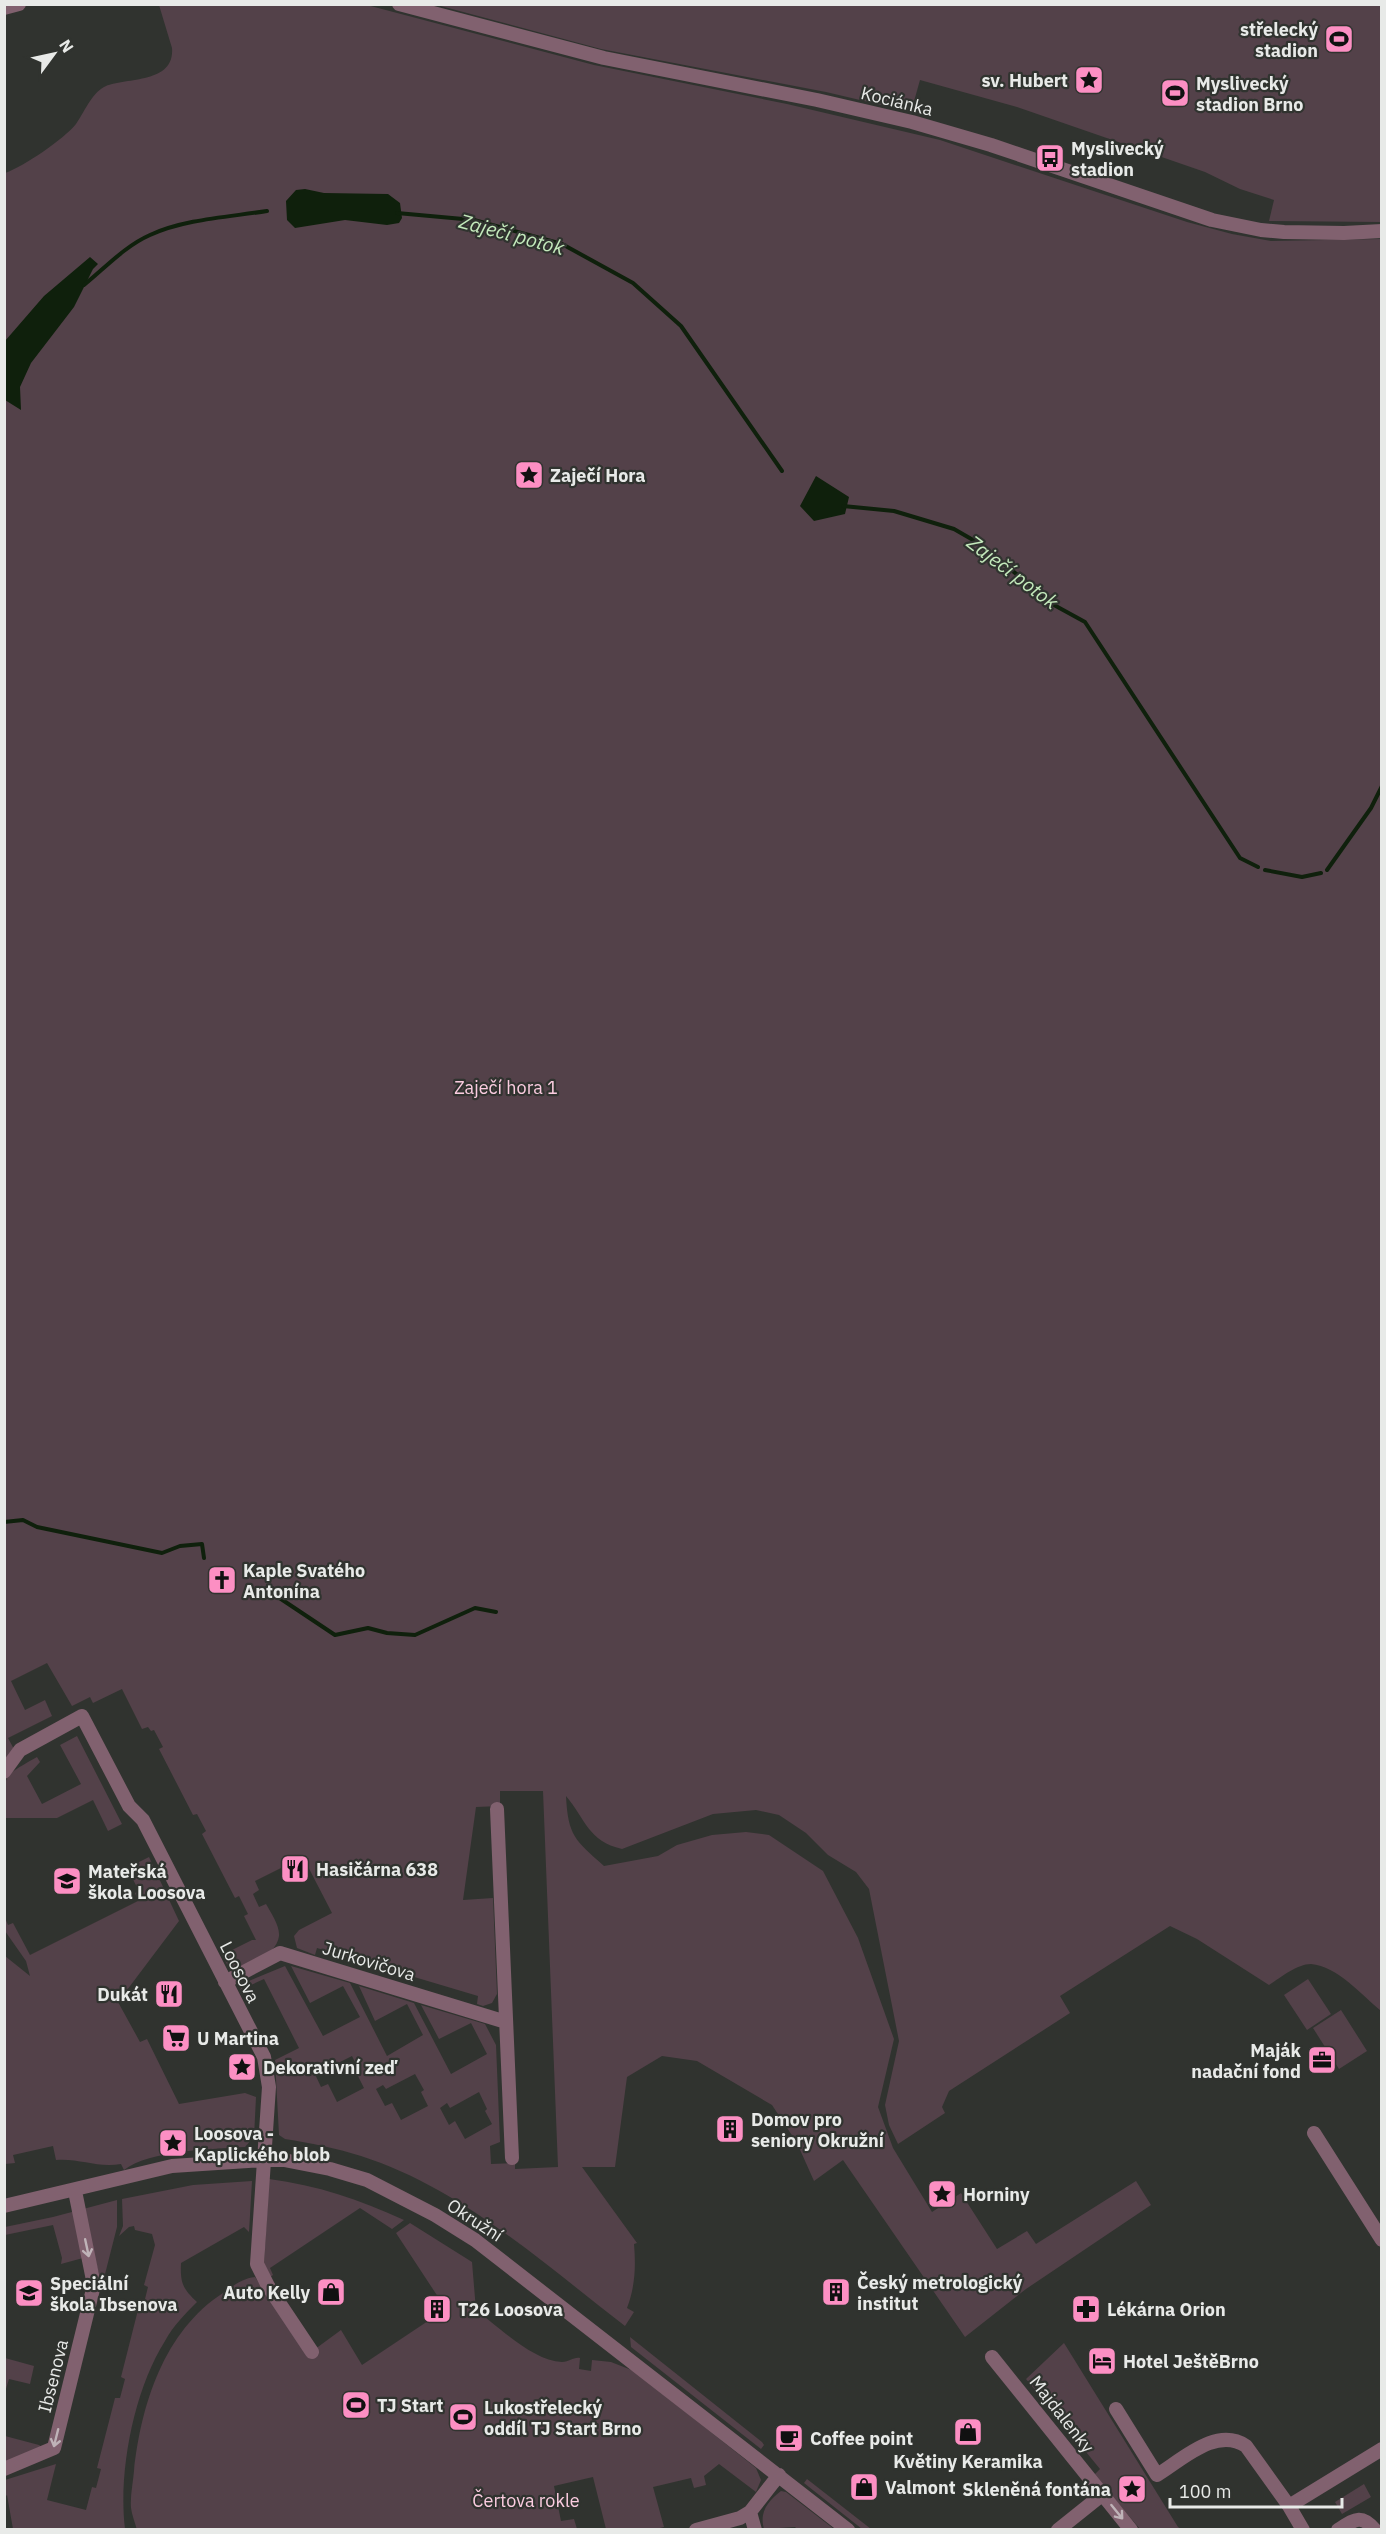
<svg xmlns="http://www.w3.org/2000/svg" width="1386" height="2534" font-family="'IBM Plex Sans',sans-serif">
  <rect width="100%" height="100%" fill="#30332f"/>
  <path fill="#534149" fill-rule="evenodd" d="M363 4 594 65 787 104 940 140 1187 222 1232 234 1271 241 1381 239V2011C1362 1995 1337 1966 1311 1964 1297 1964 1280 1978 1269 1985L1197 1939 1170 1926 1060 1996 1070 2013 949 2091 942 2107 945 2113 898 2144 889 2125 885 2105 899 2041 869 1889 856 1872 828 1855 806 1833 779 1815 756 1810 713 1814 622 1849C588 1841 586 1820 566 1796 568 1836 575 1840 604 1866L658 1856 677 1845 712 1835 746 1832 769 1835 823 1871 858 1938 894 2039 878 2107 893 2148 932 2212 961 2193 997 2249 1027 2231 1036 2244 1136 2181 1151 2205 1026 2289 965 2337 843 2160 814 2181 797 2143 772 2105 697 2061 662 2056 627 2077 615 2167H582L637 2243 634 2244C636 2267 635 2287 627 2308L634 2312 625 2326C543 2263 461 2188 361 2156 336 2148 310 2143 285 2139L279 2135 275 2060 299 2048 264 1979 240 1990 244 1983 285 1966 323 2036 360 2017 343 1986 310 2003 291 1966 350 1983 387 2056 423 2035 407 2004 375 2021 359 1986 414 2003 451 2074 487 2054 471 2023 439 2039 421 2005 485 2024 496 2045 500 2142 490 2146 491 2164 515 2163V2169L558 2167 543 1791H500V1806L476 1807 463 1900 493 1898 497 1994 492 2003 483 2006 477 2004 478 1996 317 1948 315 1955 297 1948 294 1936 299 1930 332 1913 303 1857 255 1881 259 1890 253 1894 259 1907 266 1904C271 1913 280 1926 279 1936 277 1955 245 1969 229 1968L222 1955 252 1940H256L244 1916 248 1914 239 1896 235 1898 202 1834 206 1831 197 1814 193 1815 159 1749 163 1747 154 1730 151 1731 148 1727 142 1729 122 1689 93 1703 90 1697 72 1706 47 1663 11 1681 25 1710 45 1700 52 1716 8 1738 15 1751 5 1765V173C23 167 64 139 76 124 84 113 91 94 104 87 123 77 175 85 172 48L159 5ZM352 2056 360 2072 357 2074 364 2088 337 2102 328 2084 321 2087 313 2070 320 2066 322 2071ZM415 2074 424 2090 421 2092 428 2106 401 2120 392 2103 385 2106 376 2089 383 2085 386 2089ZM479 2092 487 2109 485 2111 492 2124 465 2139 455 2121 449 2125 440 2108 447 2103 450 2108Z
    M437 5H1381V222L1269 221 1274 200 1240 189 1205 172 1017 107 920 80 911 112 826 92 601 49Z
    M77 1736 122 1824 108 1831 93 1800 57 1818H5C4 1774 0 1778 37 1757L40 1762 27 1776 42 1804 81 1784 60 1745Z
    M149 1857 179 1921 118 2002 140 2042 147 2039 179 2104 245 2093 256 2097 254 2137 245 2147C213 2149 150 2150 124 2170L121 2164C97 2168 79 2158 56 2160L53 2146 13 2155 15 2163 5 2164V1956L30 1976 26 1961 5 1931V1918L8 1925 13 1923 30 1955 138 1901 135 1893 139 1891 127 1868Z
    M1308 1979 1331 2014 1307 2030 1284 1995Z
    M1341 2010 1367 2051 1339 2069 1313 2028Z
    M269 2179C317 2185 360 2200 404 2220L392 2229 360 2208 270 2268 273 2275 270 2277 264 2265Z
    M252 2181 249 2232 244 2227 181 2263C180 2283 183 2289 197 2302 185 2314 173 2326 165 2341 134 2390 118 2472 125 2529H13L7 2495 5 2497V2480L56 2464 47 2500 86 2510 92 2487 96 2488 101 2469 97 2468 115 2398H120L125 2379 121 2377 139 2306 143 2307 148 2287 144 2285 155 2245 152 2234 135 2230 134 2226 129 2227 119 2236 123 2226 122 2199 193 2185Z
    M117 2200V2227L102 2286 94 2255 61 2264 62 2258 53 2225 5 2235V2227L53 2217Z
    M410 2223 472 2262 476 2310C499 2327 533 2361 562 2362 570 2362 573 2357 580 2358L579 2369 591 2371 592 2360 611 2362 634 2371 756 2468 761 2480 756 2492 719 2464 704 2476 706 2485 694 2488 691 2478 653 2487 664 2527 652 2530 606 2529 593 2477 554 2486 561 2521 574 2519 577 2529 137 2530C135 2523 132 2515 131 2508 130 2496 133 2483 134 2471 141 2405 164 2331 223 2293 233 2286 243 2278 255 2277L307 2355 341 2330 362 2365 446 2309 396 2233Z
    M630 2337 762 2442 764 2445 761 2449 631 2347Z
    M1064 2343 1178 2527 1181 2529H1140L1094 2475 1100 2469 1026 2379Z
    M5 2358 34 2366 30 2384 9 2379 5 2392Z
    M5 2436 39 2445 44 2449 5 2463Z
    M807 2479 871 2529H862L804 2483Z
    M1364 2484 1371 2497 1342 2514 1335 2502Z
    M781 2491 786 2492 834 2529H797L795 2527 764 2529C759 2512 768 2501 781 2491Z"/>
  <path fill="#0f200c" d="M305 189 324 193 388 194 400 203 402 218 399 223 387 225 345 220 295 228 287 220 286 201 296 190Z
    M90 257 98 264 93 269 74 307 31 363 20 387 21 410 5 400V341L44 296Z
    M816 476 849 497 845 514 814 521 800 506Z"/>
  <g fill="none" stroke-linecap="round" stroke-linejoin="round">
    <path stroke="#0f200c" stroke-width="4" d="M397 213 474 220 562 244 633 283 681 326 782 471
      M84 285C105 268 125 246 150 235 185 219 229 217 267 211
      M843 506 894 511 954 529 980 544 1054 605 1085 622 1240 858 1258 867
      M1265 870 1302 877 1321 873
      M1327 870 1371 808 1382 786
      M4 1522 23 1520 37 1527 162 1553 180 1546 202 1544 204 1558
      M275 1595 335 1635 368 1628 387 1633 415 1635 475 1608 496 1612"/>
    <path stroke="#81616f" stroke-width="14" d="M399 4 604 58 817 100 912 122 991 145 1212 220 1261 230 1284 232 1344 233 1382 231
      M4 8 19 4
      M4 1772 20 1750 82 1716 129 1806 143 1820 264 2057 269 2087 257 2264 268 2286 312 2352
      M497 1809 512 2158
      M225 1982 280 1953 506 2022
      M1314 2133 1382 2240
      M4 2206 172 2166 265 2160H284L330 2169 367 2180 435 2215 475 2240 848 2530
      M992 2357 1131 2530
      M1116 2409 1157 2475C1182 2460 1216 2426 1246 2446L1289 2506 1382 2449
      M4 2469 54 2448 94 2285 75 2191
      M1289 2506 1303 2530
      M750 2512 755 2530
      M696 2530 740 2518 750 2512 779 2475
      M1058 2530 1103 2494
      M1338 2530C1354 2520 1361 2513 1375 2530"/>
  </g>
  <defs><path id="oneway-shaft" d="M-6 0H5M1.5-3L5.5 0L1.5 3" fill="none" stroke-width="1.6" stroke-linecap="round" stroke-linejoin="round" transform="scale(1.5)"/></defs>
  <g stroke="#bfb3b8">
    <use href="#oneway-shaft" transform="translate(87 2248) rotate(78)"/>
    <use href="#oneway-shaft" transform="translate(56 2438) rotate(104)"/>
    <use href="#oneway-shaft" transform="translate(1117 2512) rotate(51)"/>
  </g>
  <defs>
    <g id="stadium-square" transform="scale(1.5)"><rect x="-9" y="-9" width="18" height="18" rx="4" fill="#fc8fc3" stroke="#30332f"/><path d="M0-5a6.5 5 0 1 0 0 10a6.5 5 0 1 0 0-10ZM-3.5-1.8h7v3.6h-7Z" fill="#111"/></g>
    <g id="sight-square" transform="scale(1.5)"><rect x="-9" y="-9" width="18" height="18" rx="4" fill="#fc8fc3" stroke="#30332f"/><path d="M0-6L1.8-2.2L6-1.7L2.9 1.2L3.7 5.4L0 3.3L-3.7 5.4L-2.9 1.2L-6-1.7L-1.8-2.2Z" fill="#111"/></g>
    <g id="bus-square" transform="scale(1.5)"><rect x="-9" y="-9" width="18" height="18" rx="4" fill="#fc8fc3" stroke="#30332f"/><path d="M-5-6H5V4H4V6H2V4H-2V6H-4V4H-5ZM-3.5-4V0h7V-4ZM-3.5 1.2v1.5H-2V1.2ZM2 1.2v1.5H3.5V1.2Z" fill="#111"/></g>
    <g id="church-square" transform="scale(1.5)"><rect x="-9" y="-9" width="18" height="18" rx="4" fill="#fc8fc3" stroke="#30332f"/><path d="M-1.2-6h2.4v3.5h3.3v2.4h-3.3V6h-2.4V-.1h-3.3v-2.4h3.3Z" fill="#111"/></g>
    <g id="restaurant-square" transform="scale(1.5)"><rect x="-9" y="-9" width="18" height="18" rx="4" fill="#fc8fc3" stroke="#30332f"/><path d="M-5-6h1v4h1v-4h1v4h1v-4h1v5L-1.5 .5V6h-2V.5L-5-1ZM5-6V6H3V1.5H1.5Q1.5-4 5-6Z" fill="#111"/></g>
    <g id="school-square" transform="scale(1.5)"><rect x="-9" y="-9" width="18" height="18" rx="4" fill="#fc8fc3" stroke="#30332f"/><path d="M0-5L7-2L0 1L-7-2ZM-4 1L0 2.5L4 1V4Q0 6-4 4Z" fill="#111"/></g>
    <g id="supermarket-square" transform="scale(1.5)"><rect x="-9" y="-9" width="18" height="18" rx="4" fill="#fc8fc3" stroke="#30332f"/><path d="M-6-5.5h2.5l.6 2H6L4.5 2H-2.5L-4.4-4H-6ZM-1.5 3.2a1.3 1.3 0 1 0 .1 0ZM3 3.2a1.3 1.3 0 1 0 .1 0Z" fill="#111"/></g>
    <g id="office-square" transform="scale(1.5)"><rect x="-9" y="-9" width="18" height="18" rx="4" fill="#fc8fc3" stroke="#30332f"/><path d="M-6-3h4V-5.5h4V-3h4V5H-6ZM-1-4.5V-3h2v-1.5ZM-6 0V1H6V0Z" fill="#111"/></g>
    <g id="building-square" transform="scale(1.5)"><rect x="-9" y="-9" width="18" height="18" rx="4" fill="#fc8fc3" stroke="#30332f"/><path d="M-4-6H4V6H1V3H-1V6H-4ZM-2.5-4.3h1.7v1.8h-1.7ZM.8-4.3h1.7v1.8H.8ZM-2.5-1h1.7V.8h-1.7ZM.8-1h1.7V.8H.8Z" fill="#111"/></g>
    <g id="shop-square" transform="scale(1.5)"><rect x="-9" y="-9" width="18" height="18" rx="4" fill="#fc8fc3" stroke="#30332f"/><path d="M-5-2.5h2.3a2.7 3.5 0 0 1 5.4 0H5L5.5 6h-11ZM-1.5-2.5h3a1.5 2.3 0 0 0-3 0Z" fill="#111"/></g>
    <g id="pharmacy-square" transform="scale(1.5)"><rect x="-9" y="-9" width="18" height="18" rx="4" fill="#fc8fc3" stroke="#30332f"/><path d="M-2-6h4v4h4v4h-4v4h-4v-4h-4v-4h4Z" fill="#111"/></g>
    <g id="hotel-square" transform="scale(1.5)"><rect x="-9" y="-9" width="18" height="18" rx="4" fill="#fc8fc3" stroke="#30332f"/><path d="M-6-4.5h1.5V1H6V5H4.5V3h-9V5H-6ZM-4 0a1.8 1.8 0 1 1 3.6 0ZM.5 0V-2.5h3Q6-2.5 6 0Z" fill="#111"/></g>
    <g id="cafe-square" transform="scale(1.5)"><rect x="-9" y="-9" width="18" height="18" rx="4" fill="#fc8fc3" stroke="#30332f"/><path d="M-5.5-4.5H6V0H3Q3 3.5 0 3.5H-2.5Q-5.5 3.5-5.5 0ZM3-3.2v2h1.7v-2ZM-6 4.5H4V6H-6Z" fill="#111"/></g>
  </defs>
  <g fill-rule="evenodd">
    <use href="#stadium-square" x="1339" y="39"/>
    <use href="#sight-square" x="1089" y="80"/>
    <use href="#stadium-square" x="1175" y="93"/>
    <use href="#bus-square" x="1050" y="158"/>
    <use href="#sight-square" x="529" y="475"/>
    <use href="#church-square" x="222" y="1580"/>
    <use href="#restaurant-square" x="295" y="1869"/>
    <use href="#school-square" x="67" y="1881"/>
    <use href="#restaurant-square" x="169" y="1994"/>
    <use href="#supermarket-square" x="176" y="2038"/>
    <use href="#office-square" x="1322" y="2060"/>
    <use href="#sight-square" x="242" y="2067"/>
    <use href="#building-square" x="730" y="2129"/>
    <use href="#sight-square" x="173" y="2143"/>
    <use href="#sight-square" x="942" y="2194"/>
    <use href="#shop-square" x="331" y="2292"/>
    <use href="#building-square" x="836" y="2292"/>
    <use href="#school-square" x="29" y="2293"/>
    <use href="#building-square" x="437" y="2309"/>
    <use href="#pharmacy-square" x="1086" y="2309"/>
    <use href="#hotel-square" x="1102" y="2361"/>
    <use href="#stadium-square" x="356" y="2405"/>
    <use href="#stadium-square" x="463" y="2417"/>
    <use href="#shop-square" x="968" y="2432"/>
    <use href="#cafe-square" x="789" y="2438"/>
    <use href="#shop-square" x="864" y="2487"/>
    <use href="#sight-square" x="1132" y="2489"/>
  </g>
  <g text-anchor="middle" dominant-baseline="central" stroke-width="4.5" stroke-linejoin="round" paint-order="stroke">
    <g font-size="18" font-weight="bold" fill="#e8eae8" stroke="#30332f" text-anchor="start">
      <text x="1318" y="29" text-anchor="end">střelecký<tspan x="1318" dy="21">stadion</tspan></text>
      <text x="1068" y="80" text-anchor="end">sv. Hubert</text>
      <text x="1196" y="83">Myslivecký<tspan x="1196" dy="21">stadion Brno</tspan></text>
      <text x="1071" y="148">Myslivecký<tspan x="1071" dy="21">stadion</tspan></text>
      <text x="550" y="475">Zaječí Hora</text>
      <text x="243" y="1570">Kaple Svatého<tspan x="243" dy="21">Antonína</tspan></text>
      <text x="316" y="1869">Hasičárna 638</text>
      <text x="88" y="1871">Mateřská<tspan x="88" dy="21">škola Loosova</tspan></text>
      <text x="148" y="1994" text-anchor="end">Dukát</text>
      <text x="197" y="2038">U Martina</text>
      <text x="1301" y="2050" text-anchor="end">Maják<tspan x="1301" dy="21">nadační fond</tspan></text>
      <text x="263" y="2067">Dekorativní zeď</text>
      <text x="751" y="2119">Domov pro<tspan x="751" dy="21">seniory Okružní</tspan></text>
      <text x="194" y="2133">Loosova -<tspan x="194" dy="21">Kaplického blob</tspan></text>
      <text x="963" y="2194">Horniny</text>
      <text x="857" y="2282">Český metrologický<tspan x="857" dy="21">institut</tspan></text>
      <text x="50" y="2283">Speciální<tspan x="50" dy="21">škola Ibsenova</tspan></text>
      <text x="310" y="2292" text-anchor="end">Auto Kelly</text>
      <text x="458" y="2309">T26 Loosova</text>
      <text x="1107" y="2309">Lékárna Orion</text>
      <text x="1123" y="2361">Hotel JeštěBrno</text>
      <text x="377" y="2405">TJ Start</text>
      <text x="484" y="2407">Lukostřelecký<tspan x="484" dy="21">oddíl TJ Start Brno</tspan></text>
      <text x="810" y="2438">Coffee point</text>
      <text x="968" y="2461" text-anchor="middle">Květiny Keramika</text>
      <text x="885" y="2487">Valmont</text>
      <text x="1111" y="2489" text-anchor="end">Skleněná fontána</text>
    </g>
    <g font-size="18" fill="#e8eae8" stroke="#30332f">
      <text transform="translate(897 101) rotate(14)">Kociánka</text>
      <text transform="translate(369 1961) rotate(17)">Jurkovičova</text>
      <text transform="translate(240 1972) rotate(63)">Loosova</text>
      <text transform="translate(475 2220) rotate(33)">Okružní</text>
      <text transform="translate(53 2376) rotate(-76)">Ibsenova</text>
      <text transform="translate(1062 2414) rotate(52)">Majdalenky</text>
    </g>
    <g font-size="18" fill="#fbcce0" stroke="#30332f">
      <text x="506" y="1087">Zaječí hora 1</text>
      <text x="526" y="2500">Čertova rokle</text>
    </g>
    <g font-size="20" font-style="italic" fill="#c4eabc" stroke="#30332f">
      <text transform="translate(512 234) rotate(15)">Zaječí potok</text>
      <text transform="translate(1013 572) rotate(37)">Zaječí potok</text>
    </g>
  </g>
  <rect width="1386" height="2534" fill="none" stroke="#e8eae8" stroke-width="12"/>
  <g transform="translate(54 54) rotate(57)" stroke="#30332f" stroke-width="4.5" paint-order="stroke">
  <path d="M0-4.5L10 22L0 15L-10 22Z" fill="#e8eae8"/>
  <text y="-9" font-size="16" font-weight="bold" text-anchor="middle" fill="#e8eae8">N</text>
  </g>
  <path d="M1170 2498v9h172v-9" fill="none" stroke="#e8eae8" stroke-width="3"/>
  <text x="1179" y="2498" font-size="18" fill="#e8eae8" stroke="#30332f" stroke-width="4.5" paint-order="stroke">100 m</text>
</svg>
